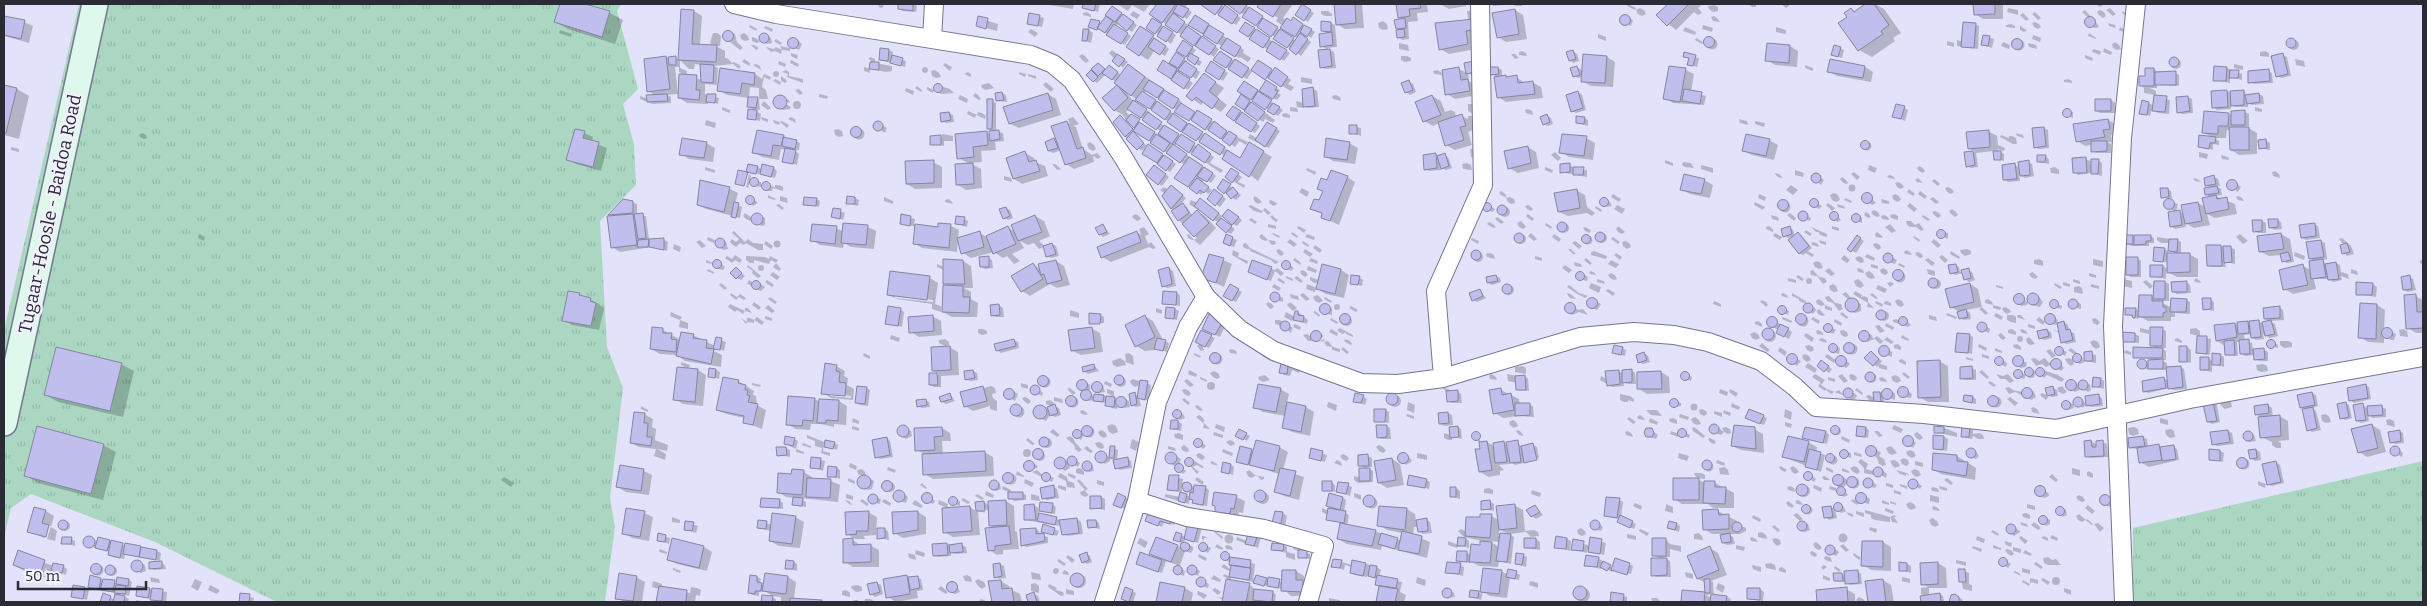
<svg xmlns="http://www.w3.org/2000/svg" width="2427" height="606" font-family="Bitter,serif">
  <defs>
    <pattern id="grass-tufts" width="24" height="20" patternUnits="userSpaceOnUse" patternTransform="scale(1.25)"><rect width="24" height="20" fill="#abd7c2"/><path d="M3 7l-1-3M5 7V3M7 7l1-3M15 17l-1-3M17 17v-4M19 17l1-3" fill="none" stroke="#93b9a7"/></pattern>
  </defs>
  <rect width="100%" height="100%" fill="#e2e2fb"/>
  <path fill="url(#grass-tufts)" d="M79 4H621L617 11 638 89 623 104 634 144 636 185 600 221 607 347 623 388 610 498 615 527 605 602H277L155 542 31 494 11 508 4 537V331Z
    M2423 461V602H2133V528Z"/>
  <path fill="#0003" fill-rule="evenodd" d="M561 4H581L610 13 623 20 615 44 568 29 555 22Z
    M877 4H882L884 7 880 8Z
    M900 4H913L917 6 916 12 903 11 899 9Z
    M1043 4H1074L1073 9Z
    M1084 4H1100L1098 12 1083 7Z
    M1117 4H1150L1144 12 1132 5 1128 11Z
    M1158 4 1187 5 1185 8 1192 12 1187 19 1180 15 1178 18 1188 25 1186 28 1219 49 1214 57 1151 14Z
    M1202 4H1220L1241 18 1236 25Z
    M1229 4H1244L1296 41 1298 38 1282 27 1283 26 1276 21 1278 18 1259 6 1261 4H1293L1283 18 1292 22 1294 19 1315 32 1311 38 1303 32 1301 35 1311 42 1301 56Z
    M1336 4H1362L1364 28 1345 29 1337 24Z
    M1365 4H1379L1367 5Z
    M1397 4H1427L1428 12 1417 13 1418 21 1408 22 1409 39 1402 40 1398 37 1396 21 1404 20 1399 17Z
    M1440 4H1466V6L1449 9Z
    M1490 4H1503V5L1494 6Z
    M1512 4H1522V6H1516Z
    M1628 4 1636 8 1635 10 1627 6Z
    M1669 4H1702L1698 8 1702 13 1698 15 1694 12 1676 30 1658 15Z
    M1748 4H1756V7H1752Z
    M1781 4H1788L1789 6 1786 8Z
    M1867 4H1875L1884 9 1901 33 1893 38 1895 41 1872 57 1859 50 1849 17 1851 9 1856 12Z
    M1975 4H2003V19H1983L1975 14Z
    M2095 4H2102L2103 5 2100 7Z
    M1714 5 1718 7V11L1713 12 1709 9 1708 6Z
    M1302 6 1314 13 1308 22 1297 14Z
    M1113 7 1137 25 1132 32 1119 23 1116 26 1131 36 1125 45 1101 30 1094 29 1099 23 1102 24Z
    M1640 8 1644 10 1646 14 1642 16 1638 14 1636 10Z
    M2008 8 2018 10V15L2007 12Z
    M2110 8 2116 14 2113 16 2106 10Z
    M1474 10 1476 49 1449 54 1440 49 1471 21 1468 19 1467 11Z
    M1515 10 1523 15 1527 39 1506 42 1498 37Z
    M2085 10 2099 26 2097 28 2090 27 2086 21 2090 19 2082 12Z
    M2100 10 2104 12 2106 16 2103 18 2099 15 2097 12Z
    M694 11 702 16 700 45 716 46 710 43 713 33H717L721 36 720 46 714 45 725 51V58H727L732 63 734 62 741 66 739 69 733 64 713 66 718 68 717 85 705 84V94L719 98 718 104 708 101V104L687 103 679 98 686 76 679 72V67H675L678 94 667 95 671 97V103L652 104 640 99V96L648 99 656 96 648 91 666 58 679 59ZM680 60 689 69H694L695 64 701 65 702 80 687 76V71L680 68Z
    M1133 11 1140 15 1137 19 1130 15Z
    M1321 11H1328L1332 14V16H1325L1321 14Z
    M2123 11 2130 16 2129 18 2122 13Z
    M1087 12 1091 15V17L1083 15V13Z
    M2035 12 2041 18 2038 20 2032 14Z
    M2023 13 2029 19 2026 21 2020 15Z
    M1030 14 1044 18 1042 27 1028 23Z
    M1624 16 1633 20 1631 26 1621 22Z
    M1714 16 1717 18 1720 22 1713 21 1711 17Z
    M4 17 24 22 33 26 29 43 4 36Z
    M979 18 998 24 997 31 978 26Z
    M1199 19 1244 50 1243 53 1251 58 1248 62 1240 57 1239 58 1190 25Z
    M1383 21 1387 24 1388 29 1383 30 1379 28 1378 23Z
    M1157 22 1176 35 1171 44 1148 27Z
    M2035 22 2039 24 2041 27 2038 29 2034 27 2032 23Z
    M1331 23 1335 25 1337 47 1327 48 1334 52 1336 68 1325 69 1321 67 1328 50 1321 46 1329 34 1322 30Z
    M2108 23 2115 25 2116 28 2109 26Z
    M1246 24 1290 53 1284 61 1241 31Z
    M1975 24 1979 26 1978 49 1957 46V40L1963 42Z
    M2011 24 2015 26V28L2006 27V25Z
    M750 25 757 29 756 31 749 27Z
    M1703 25 1713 28 1712 32 1702 29Z
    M2020 25 2023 28 2027 30 2024 32 2020 30Z
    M765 26 773 29 772 32 764 28Z
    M1685 27 1696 32 1695 35 1683 31Z
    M1776 27 1786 30V34L1776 32Z
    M2120 27 2128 31 2127 34 2119 30Z
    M1031 29 1038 33 1035 37 1028 32Z
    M560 30 572 34 571 37 559 33Z
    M1089 30 1093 33 1091 43 1083 40Z
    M731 32 735 34 737 42 743 48 740 50 724 37V34Z
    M744 33 748 36 749 40 745 41 741 39 740 35Z
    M1149 33 1169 49 1165 56 1155 50 1148 60 1127 47Z
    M2089 33 2096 38V39L2088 36Z
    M1598 34 1606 37V41L1598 38Z
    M767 35 771 38 772 43 767 44 763 42 761 37Z
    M2033 35 2041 38 2040 42 2032 39Z
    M1984 36 1994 39 1992 48 1982 45Z
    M752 37 756 38 760 42 756 43 752 41Z
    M1696 38 1703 42 1702 44 1695 40Z
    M1706.5 44a5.5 5.5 0 1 1 11 0a5.5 5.5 0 1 1-11 0Z
    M776 39 782 43 780 45 774 41Z
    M796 39 802 44 799 50 791 47 790 41Z
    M2013.5 45a5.5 5.5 0 1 1 11 0a5.5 5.5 0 1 1-11 0Z
    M2289 45a5 5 0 1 1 10 0a5 5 0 1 1-10 0Z
    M1947 41 1954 43V47L1947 45Z
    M1184 42 1196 50 1192 55 1202 62 1199 66 1189 59 1186 63 1200 72 1196 79 1182 70 1179 74 1193 83 1188 90 1158 69 1169 65 1176 54 1187 61 1189 58 1178 51Z
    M2003 42 2010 45 2009 49 2001 46Z
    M2115 42 2119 45 2121 49 2117 50 2113 48 2112 44Z
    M1399 43 1408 45 1409 51 1399 49Z
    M2028 43 2036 45 2037 49 2029 47Z
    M1768 44 1790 46 1798 51 1797 67 1775 65 1767 60Z
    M751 45H754L759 48 756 50Z
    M780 46 790 48V51L782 50Z
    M766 47 774 49 776 47 782 50 781 54 775 51 771 52Z
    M1840 48 1844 50 1842 58 1833 55Z
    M2104 48 2112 52 2111 55 2103 52Z
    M2093 49 2101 51 2100 55 2092 52Z
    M889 50 893 52 892 57 906 61 905 67 880 60Z
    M1112 50 1128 62 1123 68 1109 53Z
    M1522 51 1526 53 1527 56 1519 55V52Z
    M1573 51 1577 54 1579 61 1573 63 1570 60Z
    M2265 51 2269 53V57L2260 56V52Z
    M1220 52 1252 71 1258 62 1273 72 1279 71 1291 80 1288 84 1294 87 1291 91 1253 70 1247 79 1215 60Z
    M791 53 798 55 797 59 791 56Z
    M1082 54 1085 56 1089 61 1086 63 1082 60 1079 56Z
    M1511 54H1515L1519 58 1515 59Z
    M2085 55 2093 58 2092 61 2085 58Z
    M2283 55 2287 57 2291 76 2281 78 2277 76Z
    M1401 56H1407L1411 58V61L1405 62 1401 60Z
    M1684 56 1699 58 1697 67 1688 64 1690 59Z
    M871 57 875 59V63L892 66V71L886 72 870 69 871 61 868 58Z
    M1607 57 1615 62 1613 87 1591 86 1582 81V77L1578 78 1574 76 1577 67 1583 71Z
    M744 59 750 63V66L742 62Z
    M2295 59 2304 61 2305 67 2296 65Z
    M2171 64a5 5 0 1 1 10 0a5 5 0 1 1-10 0Z
    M791 60 799 64 798 67 790 63Z
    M779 61 786 64 785 67 778 64Z
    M945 63 952 67 950 71 943 65Z
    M1211 63 1228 73 1223 81 1206 70Z
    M756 64 760 66 761 70 753 65Z
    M1098 64 1106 70 1113 69 1121 75 1129 65 1182 102 1181 104 1196 114 1198 111 1229 133 1248 142 1246 145 1239 141 1235 147 1176 111 1177 110 1147 90 1144 94 1241 159 1250 144 1272 157 1258 181 1225 156 1182 131 1126 92 1134 102 1150 112V114L1164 126 1214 157 1210 163 1223 170 1221 173 1177 143 1175 146 1216 176 1211 183 1205 179 1202 183 1212 190 1209 194 1204 191 1201 195 1176 177 1185 165 1136 132 1134 134 1147 146 1142 151 1127 139 1120 117 1126 120 1123 115 1114 110 1117 87 1124 89 1106 74 1097 83 1094 81 1087 75ZM1129 109 1160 131 1158 135 1131 116 1126 112ZM1128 120 1137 128 1135 131 1126 121Z
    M1466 64 1479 74 1471 75 1468 73 1469 81 1476 85 1478 95 1455 99 1447 94 1459 69 1467 73Z
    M2234 64 2243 66V70L2234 68Z
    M1805 65 1813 68V71L1805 68Z
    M922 70a3 3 0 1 1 6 0a3 3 0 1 1-6 0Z
    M864 67 870 69V73L864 71Z
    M1670 67 1686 70 1694 74 1691 92 1706 96 1704 105 1673 103 1665 98Z
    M1865 67 1873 72 1871 82 1837 76 1828 71Z
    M1498 68 1502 70V77H1516L1525 83 1532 82 1541 87 1543 98 1506 102 1498 97 1495 76 1491 74Z
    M2227 68 2242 74V80L2230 77V83L2215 80Z
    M721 69 755 74 762 79 764 74 771 77 770 80 764 77 762 87 766 90 768 99H759L760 110 753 109 761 114 760 121 748 118 756 111 749 107V98L727 95 718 90ZM750 87 759 88V99L749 98Z
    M2154 69 2158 73H2175L2179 75V86L2157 85V88H2150L2156 91V97L2170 100 2169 114 2158 113 2152 109 2150 116 2140 113 2149 103 2154 106 2155 95 2144 93V88L2140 85Z
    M786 70 789 72V76L803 79V83L787 77 788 74 782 72Z
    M935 70 939 73 941 77 936 78 932 76 931 71Z
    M1437 70 1441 72 1442 75 1434 74 1433 71Z
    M2268 70 2272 73 2273 83 2254 84 2250 82Z
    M773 74a3 3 0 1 1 6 0a3 3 0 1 1-6 0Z
    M968 72 971 74V77L964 74Z
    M1019 72 1026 74 1025 77 1019 74Z
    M1028 74 1036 76V79L1028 76Z
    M781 76 785 79 787 81 785 83 781 81Z
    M1301 77 1312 79V84L1301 82Z
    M775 79 781 82 780 85 773 81Z
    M2068 79 2072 81V83L2064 82V80Z
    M1212 80 1224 88 1217 97 1227 105 1221 112 1204 101 1201 105 1188 96Z
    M1046 82 1054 89 1051 92 1043 85Z
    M1266 82 1280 90 1278 93 1281 95 1277 100 1261 90Z
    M1409 82 1413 84 1416 92 1410 95 1406 92Z
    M989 83 994 88 986 90 982 88 981 85Z
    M1244 83 1283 110 1278 116 1239 90Z
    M4 86 17 89 29 96 19 139 4 135Z
    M917 86 922 90 921 92 915 88Z
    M940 86 950 89 954 93 941 94 937 92 935 87Z
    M927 87 934 90 933 93 927 90Z
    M906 88 914 91 913 95 905 91Z
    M799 89 803 93 800 95 795 90Z
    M1313 89 1317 91 1319 107 1308 108 1304 106V108L1297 107 1298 112 1290 111V107L1297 108 1296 101 1304 103Z
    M2227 91 2232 94 2244 91 2247 96 2259 94 2263 96 2264 104 2252 105 2248 103V107H2236L2231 105V109L2217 110 2213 107Z
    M1578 92 1582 95 1586 110 1576 113 1572 111Z
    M975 93 978 95 981 99 979 100 973 96Z
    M1002 93 1006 95 1007 102 997 101Z
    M819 94 828 96 827 99 819 97Z
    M1048 94 1056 99 1061 115 1019 128 1010 124Z
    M960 95 968 99 967 103 958 99Z
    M1336 95 1340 97 1341 101 1333 99 1332 96Z
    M1432 96 1441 101 1445 112 1451 110 1455 112 1456 117 1462 116 1468 119V116H1476L1468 111V104H1476L1480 113H1472L1480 118V125L1472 126 1473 130 1468 132 1472 145 1455 150 1446 145 1439 123 1433 126 1424 121Z
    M778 97 789 100 790 103 783 99 782 102 791 107 790 109 783 110 778 108 774 102Z
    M2188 97 2192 99 2193 113 2182 114 2178 112Z
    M1246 98 1275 120 1273 123 1265 119 1263 122 1236 104Z
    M2111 100 2115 103V113H2100L2096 111Z
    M764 101 771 108 768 110 761 105Z
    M992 101 996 103V131L1003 133 1004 141 995 142 996 150 981 151 982 162 970 163 981 169 982 188 966 190 958 185 969 164 959 158 987 132 990 135 994 132 988 129Z
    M793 105a4 4 0 1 1 8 0a4 4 0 1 1-8 0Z
    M722 107 730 110V113L722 110Z
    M2255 107 2262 109V112L2255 111Z
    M1233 108 1260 126 1255 133 1228 115Z
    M1904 108 1908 110 1905 121 1894 116Z
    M1528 109 1532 111 1533 115 1526 113 1525 110Z
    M2065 110 2073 112V118L2066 116Z
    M968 111 977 115 978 112 982 113 986 116 985 119 976 115 975 118 967 114Z
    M2245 112 2249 114V126H2245L2257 133V141H2266L2270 143V150L2260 148 2259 142H2257V154L2239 155 2231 150V130H2227L2226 138H2214L2219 141V145L2213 144V150L2199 146 2213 138 2204 133 2228 114 2232 116Z
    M949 113 953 115 954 122 946 123 942 121Z
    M1286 113 1290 115V118L1283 117 1282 114Z
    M1547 115 1551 118 1553 124 1548 126 1544 124Z
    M761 117 768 119V122L762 120Z
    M791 117 795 119 796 123 788 119Z
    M1073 117 1079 124 1073 126 1076 127 1083 149 1092 155 1097 153 1101 157 1098 159 1093 156 1094 162 1074 169 1066 164 1061 150 1053 153 1049 151 1054 140 1058 142 1067 122 1070 124 1068 119Z
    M1584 118 1588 120V126L1577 123Z
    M1739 119 1747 121 1748 125 1740 123Z
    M706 120 716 123 715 128 705 125Z
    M773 120 780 122 779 125 774 123Z
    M2108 120 2117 125 2118 134 2111 135 2112 142H2107L2111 144V153H2096L2092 151V145L2085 146 2077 141Z
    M782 121 789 125 787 128 780 122Z
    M1755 121 1765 123 1764 127 1755 124Z
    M879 123 887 128 885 133 875 127Z
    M1268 123 1280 131 1269 148 1248 138 1250 134 1258 139Z
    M1350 126 1361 128V136L1351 133Z
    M2044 128 2048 130 2049 148 2039 149 2035 147Z
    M853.5 134a5.5 5.5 0 1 1 11 0a5.5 5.5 0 1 1-11 0Z
    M838 129 842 131 843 136 839 137 835 135 834 130Z
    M1988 131 1997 136 1998 145 2005 148 2004 151 1996 149 2004 154V161L1995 159 1994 151 1976 153 1978 167 1971 168 1967 166 1965 153 1975 152 1969 148Z
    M142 133 146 135 147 138 144 139 140 137 139 135Z
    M584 133 593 137 592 142 607 148 601 171 576 164 568 159Z
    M2016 133 2023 135 2024 138 2017 136Z
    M942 134 953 136V141H944V146L931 144V137H942Z
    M2001 135 2009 138V136H2012L2016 138 2017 144H2013L2000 137Z
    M783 136 800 143 799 150 792 149 799 154 797 165 784 161 786 150 781 149 779 160 762 157 754 152Z
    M1586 138 1595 143 1593 160 1569 157 1561 152Z
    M1769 140 1778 145 1774 160 1752 155 1743 150Z
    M1862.5 146a4.5 4.5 0 1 1 9 0a4.5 4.5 0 1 1-9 0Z
    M1090 142 1094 145 1096 149 1093 151 1089 149 1087 144Z
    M706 143 715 148 713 162 689 159 681 154Z
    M1349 143 1358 148 1355 164 1333 161 1325 156Z
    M1149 146 1176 164 1170 172 1144 153Z
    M11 147 19 149V152L11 150Z
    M1527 147 1536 152 1539 168 1518 173 1509 168Z
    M1477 148 1475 159 1471 157 1470 149Z
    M1555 152 1561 158 1558 161 1551 155Z
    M2199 152 2208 154 2207 159 2199 157Z
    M1025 153 1034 158 1035 162 1045 166 1048 176 1022 184 1014 179Z
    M1444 154 1448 157 1452 168 1446 170 1440 167 1441 170 1429 171 1426 169 1436 155Z
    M2221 155 2228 157 2229 160 2222 159Z
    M2045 156 2049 159V164L2038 162Z
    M2074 159H2086L2092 162 2098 160 2102 163V176L2090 173 2078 175 2074 172Z
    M1665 160 1673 163V166L1665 163Z
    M933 162 942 167V188L915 189 907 184Z
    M1683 162 1691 163 1694 168 1685 167 1682 165Z
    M2028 162 2032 164 2034 176 2025 178 2019 175 2020 181 2008 182 2004 180 2015 165 2020 168Z
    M1467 163 1471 165 1472 170 1463 169 1462 164Z
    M1052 164H1055L1061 169 1057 170Z
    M1570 165 1574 168 1587 170V177L1561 172Z
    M1701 165 1713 168V173L1701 169Z
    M1869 165 1877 168 1875 173 1868 170Z
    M1919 166 1923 168 1925 171 1923 173 1919 171 1917 168Z
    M705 167 715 170V173L705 170Z
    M758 167 762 170 774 168 777 171 775 178 748 171Z
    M1545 167 1553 170 1552 173 1545 170Z
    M2055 167 2059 170V174L2051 173 2050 168Z
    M1158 168 1169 177 1162 186 1159 184Z
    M1307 168 1316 172 1315 175 1306 170Z
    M1795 170 1804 173 1803 177 1795 175Z
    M2275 171 2279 174 2280 178 2273 176 2272 172Z
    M1235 172 1242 177 1238 182 1245 185 1244 188 1226 177Z
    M1854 172 1860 177 1857 180 1851 174Z
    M1774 173 1779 174 1783 178 1778 177Z
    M749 174 751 176 748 188 746 187Z
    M1817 175 1824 180 1821 185 1813 178Z
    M1890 175 1894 177 1895 179 1889 178 1887 176Z
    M1004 176 1011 178 1012 182 1004 180Z
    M1347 177 1355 182 1339 225 1322 217 1323 214 1312 208 1320 202 1324 192 1318 189Z
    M1842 177 1846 180 1848 183 1846 184 1842 182 1840 179Z
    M2214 177 2218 179 2220 186H2216L2221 189 2222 195 2215 196 2235 204 2237 214 2215 218 2207 214 2210 225 2194 228 2185 223 2186 227 2175 229 2171 226 2175 212 2166 206 2167 201 2178 204 2176 212 2184 213 2198 203 2205 207 2211 197 2206 195 2211 188 2206 185Z
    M1918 178 1923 183 1917 182 1915 180Z
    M2195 178 2199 180 2201 182 2195 181 2193 179Z
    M1934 179 1938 182 1940 184 1938 186 1934 183 1932 181Z
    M752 180 761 182V187L751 185Z
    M1223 180 1241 195 1236 200 1218 188Z
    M1704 180 1713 185 1710 198 1690 194 1681 189Z
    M2232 180 2241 187 2238 192 2228 185Z
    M1898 182 1902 184 1904 187 1901 189 1897 187 1895 183Z
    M763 184 775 187V185H779L783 187V191L773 188 772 191H767L763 189Z
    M1848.5 188a3.5 3.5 0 1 1 7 0a3.5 3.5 0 1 1-7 0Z
    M1791 185 1798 190 1793 195 1786 190Z
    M1164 187 1169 190 1175 189 1186 198 1181 204 1187 207 1192 215 1197 211 1205 216 1216 228 1200 245 1194 240H1192L1188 238 1187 235 1189 234 1194 240 1197 238 1179 220 1164 196 1165 194 1160 190Z
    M1948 187 1952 189 1954 192 1951 194 1947 192 1945 188Z
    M1302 188 1309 192 1307 197 1299 192Z
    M730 189 738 193 735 204 742 207 740 218 706 209 698 205Z
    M1909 189 1915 194 1913 196 1907 192Z
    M2167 189 2171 191 2172 198 2163 197Z
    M1576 190 1585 195 1587 207 1595 213 1592 216 1587 213 1568 216 1559 212Z
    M1501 191 1504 193 1507 196 1505 197 1501 195 1499 193Z
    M1920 191 1927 196 1925 199 1918 194Z
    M1218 193 1226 199 1220 207 1208 199Z
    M1834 193 1838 195 1840 200 1836 202 1832 200 1830 195Z
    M1613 194 1621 199 1619 202 1611 197Z
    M1759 194 1766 197 1765 201 1758 198Z
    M1868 194 1876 203 1872 205 1863 198Z
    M1895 194 1899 196 1901 200 1897 202 1893 199 1892 196Z
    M768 195 776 199 775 200 768 198Z
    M780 196 787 198 788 203 780 201Z
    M1255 196 1259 199 1262 202 1258 204 1255 202 1253 198Z
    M2238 196 2242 198 2244 201 2238 200 2236 197Z
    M751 197 758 203 753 206 747 199Z
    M884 197 893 201V204L884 201Z
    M1510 197 1514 199 1515 203 1511 204 1508 202 1506 198Z
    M1933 197 1939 202 1936 204 1930 199Z
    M855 198 859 200 858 206 847 203Z
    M1845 198 1852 201 1851 203 1844 200Z
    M816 199 820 201 819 207 805 204Z
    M949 199 952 202 953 204 945 202V200Z
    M1604 199 1610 202 1612 206 1606 207 1603 205 1601 201Z
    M1881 199 1889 201V204L1882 203Z
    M624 200 637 204V215L646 216 649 240H664L668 242 667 251 652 247 620 252 612 247 613 217 610 215Z
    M1191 200 1198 203 1204 202 1222 216 1220 219 1235 229 1231 234 1227 232 1219 223 1189 204Z
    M1271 200 1275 202 1277 204 1274 206 1270 204 1269 201Z
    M1813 201 1822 206 1819 209 1812 205Z
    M1779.5 207a5.5 5.5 0 1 1 11 0a5.5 5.5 0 1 1-11 0Z
    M1755 202 1765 207 1763 210 1754 205Z
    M1828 203 1835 208 1832 211 1826 205Z
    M1910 203 1917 209 1914 212 1907 206Z
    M779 204 784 208 782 210 776 205Z
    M1486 204 1495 209 1493 212 1484 209Z
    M1837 204 1844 206 1845 209 1838 207Z
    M1251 205 1262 211 1265 208 1271 213 1268 215 1263 210 1262 213 1254 211 1248 206Z
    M1528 205 1531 207 1533 209 1531 211 1527 209 1525 206Z
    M1617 205 1625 209 1622 214 1614 209Z
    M1596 206 1602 210 1601 212 1595 208Z
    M1500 212a5 5 0 1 1 10 0a5 5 0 1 1-10 0Z
    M1006 208 1010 210 1013 218 1008 220 1004 218Z
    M834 209 845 213 843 220 833 216Z
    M1952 209 1956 212 1958 215 1955 217 1951 214 1949 211Z
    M1874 210 1878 212 1880 216 1877 217 1873 215 1871 212Z
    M1935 211 1939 213 1941 216 1938 218 1934 215 1932 212Z
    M1232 212 1242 220 1237 226 1233 224Z
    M1866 212 1869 214 1871 217 1869 218 1865 216 1864 214Z
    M745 213 752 218 756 214 765 218V225L762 226 753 222 752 219 750 221 746 219 743 216Z
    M1790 213 1796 218 1794 221 1787 215Z
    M1801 213 1811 218 1810 221 1800 218Z
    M1836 213 1841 220 1837 222 1831 215Z
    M1136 214 1140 217 1141 219 1137 221 1133 218 1132 216Z
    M1528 214 1532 217 1534 219 1532 221 1528 218 1526 216Z
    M1894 214 1898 216V220L1891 218 1890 215Z
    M1272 215 1275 218 1278 220 1276 222 1272 219 1270 217Z
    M1771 215 1778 217 1779 221 1772 219Z
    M1884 215 1888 217 1889 220 1882 219 1881 216Z
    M1923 215 1930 219 1928 221 1922 217Z
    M902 216 915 219 914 225 939 228 951 226 959 230 957 252 922 248 914 243 916 227 901 223Z
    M1035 216 1044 221 1050 236 1039 241 1045 246 1052 244 1056 246 1059 256 1051 258 1047 256 1044 247 1039 249 1034 243 1028 245 1020 241 1024 248 1012 254 1020 261 1014 264 1007 256 1003 258 994 252 971 258 963 253 980 233 987 237 1008 228 1016 232Z
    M1859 216 1862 218V223L1853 220V217Z
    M1497 217 1504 222 1501 224 1495 219Z
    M1251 218 1257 222 1255 224 1249 220Z
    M964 219 968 221 967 227 957 224Z
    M2278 220 2281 222 2282 229 2274 230 2270 227Z
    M1521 221 1524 224 1526 227 1523 229 1519 227 1517 223Z
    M1906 221H1911L1915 225 1919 223 1924 230 1921 231 1916 227H1910L1907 225Z
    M2262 221 2266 223V233H2258L2254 231Z
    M1489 222 1493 224 1496 227 1494 228 1490 226 1487 224Z
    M1559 228a5 5 0 1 1 10 0a5 5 0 1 1-10 0Z
    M1546 223 1552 227 1551 229 1545 225Z
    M1268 224 1276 226V229L1268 227Z
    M1890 224 1896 231 1892 233 1885 227Z
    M2314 224 2318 226 2320 238 2306 240 2302 238Z
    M1103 226 1110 234 1103 237 1100 234Z
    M1298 226 1306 230 1304 233 1297 228Z
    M1618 226 1622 229 1625 232 1622 234 1618 232 1616 229Z
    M1769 226 1773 229V232L1766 229V227Z
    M1832 226 1839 228V231L1832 229Z
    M868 227 876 231 874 249 851 247 844 243 843 248 820 245 812 240 836 228 844 232Z
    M1144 227 1149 234 1145 236 1148 244 1151 242 1156 248 1153 249 1149 247 1111 262 1102 257 1099 248 1137 232 1141 235 1139 229Z
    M1585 227 1589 229 1591 231 1589 233 1585 231 1583 228Z
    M1790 227 1793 230 1795 236 1798 234 1802 236 1812 248 1808 251 1814 255 1812 257 1806 253 1803 255 1799 253 1794 236 1788 238 1784 236Z
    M1811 227 1827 234V237L1820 235 1819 232H1816Z
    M1806 230 1812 234 1810 236 1804 232Z
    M734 231 745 242 748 239 753 243 763 244V250H758L746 243 744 245 740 243 736 247 733 245 730 242 732 239 736 242 739 239 732 233Z
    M1939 231 1948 233V239L1938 235Z
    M1292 232 1298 236 1297 238 1291 234Z
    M1877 232 1881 235 1883 238 1876 237 1875 234Z
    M1273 233 1280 236 1279 238 1272 234Z
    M1531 233 1537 239 1534 241 1528 236Z
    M1775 233 1782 237 1780 240 1773 236Z
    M1597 238a5 5 0 1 1 10 0a5 5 0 1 1-10 0Z
    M199 234 205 237 204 241 198 238Z
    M1262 234 1268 240 1275 241 1276 244 1272 245 1268 240 1265 241 1261 239 1259 236Z
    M1307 234 1315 237 1314 240 1305 237Z
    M1554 234 1561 239 1559 242 1552 237Z
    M2240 234 2248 241 2243 244 2236 237Z
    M2281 234 2290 239 2294 262 2287 263 2283 261 2282 255 2269 256 2261 252Z
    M1516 239a5 5 0 1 1 10 0a5 5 0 1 1-10 0Z
    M1583.5 240a4.5 4.5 0 1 1 9 0a4.5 4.5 0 1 1-9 0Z
    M1227 236 1237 240 1234 247 1228 245Z
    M1914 236 1920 240 1919 242 1913 237Z
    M2132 236 2136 238 2150 236 2154 238V243H2149V246H2131L2127 244Z
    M708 237 715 240 714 243 707 240Z
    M1613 237 1620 242 1618 244 1611 239Z
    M1857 237 1864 241 1856 253 1849 249Z
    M2157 237 2177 240 2181 242V254H2189L2198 259V277H2177L2166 271V279L2151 276 2163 266 2169 270V263L2154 260 2164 249 2168 251V254H2175L2170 250V243H2161L2157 240Z
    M1472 238 1479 241 1478 244 1471 240Z
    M2342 238 2351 246 2354 254 2347 256 2344 253V245L2339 239Z
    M1290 239 1297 244 1294 247 1287 242Z
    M1934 239 1941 245 1938 248 1931 242Z
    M700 240 706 246 702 248 696 242Z
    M722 240 726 242 728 249 723 250 715 241Z
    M1819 240 1826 242V245L1820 243Z
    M773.5 244a3.5 3.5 0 1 1 7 0a3.5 3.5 0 1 1-7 0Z
    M766 241 773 246 771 249 764 244Z
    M1303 241 1309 245 1308 247 1302 243Z
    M1575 241 1582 246 1579 249 1572 243Z
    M1626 241 1630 244 1631 247 1627 249 1623 246 1622 242Z
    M2321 241 2325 243 2327 259 2322 260 2327 265 2336 263 2340 265 2341 272 2348 274 2349 279 2341 276 2342 280 2333 282 2329 279H2314L2316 289 2293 294 2284 289 2303 266 2311 270 2315 261 2310 259Z
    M1814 242 1818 244 1819 247 1812 245 1811 243Z
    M1246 243 1250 248 1279 262 1275 264 1271 260 1250 251V249H1247L1243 247V244Z
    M1876 243 1880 245 1881 248 1878 250 1874 247 1873 244Z
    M674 244 681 247 680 252 673 249Z
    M1315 245 1322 250 1320 253 1313 248Z
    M2221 246 2235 249V264L2225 262 2226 267H2212L2208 265Z
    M1279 249 1282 251 1284 254 1281 256 1278 254 1276 250Z
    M1305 249 1313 254 1310 257 1303 252Z
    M1568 249H1571L1576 254H1573Z
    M1967 249 1971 251V254L1965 256 1961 253 1960 250Z
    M1233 250 1239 253 1238 257 1248 261 1247 264 1232 255Z
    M1906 250 1910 252 1912 255 1905 254 1904 252Z
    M1594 251 1607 256 1606 259 1591 255V252Z
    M1951 251 1960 257 1959 259 1950 254Z
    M1918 252 1922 254 1923 257 1920 258 1917 256 1915 253Z
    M2295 252 2305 256 2304 260 2294 256Z
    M1473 257a5 5 0 1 1 10 0a5 5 0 1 1-10 0Z
    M1490 253 1494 255 1495 259 1487 257 1486 254Z
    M1616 253 1622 257 1620 260 1614 255Z
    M1867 254 1875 258 1874 261 1865 257Z
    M735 255 742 260 740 263 735 260 732 263 725 258 727 256 732 259Z
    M1844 255 1850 260 1847 263 1841 259Z
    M1888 255 1897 260 1895 264 1886 261Z
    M1942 255 1948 260 1945 263 1939 257Z
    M746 256 765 257 769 259 770 256 778 260 776 263 771 260 769 264 754 260V263H750L746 260Z
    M1535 256 1542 258V261L1535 259Z
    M1859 256 1863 258 1864 262 1861 263 1857 261 1855 258Z
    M988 257 992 260 993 268 985 269 981 266Z
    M1295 258 1301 263 1300 265 1293 260Z
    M1311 258 1318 261 1317 264 1309 261Z
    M1586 258 1592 263 1590 265 1584 260Z
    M1928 258 1935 263 1932 266 1925 260Z
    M2137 258 2141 261V277H2131L2127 275Z
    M2039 259 2043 261V266L2034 264V260Z
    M2093 259 2103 261V267L2093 265Z
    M706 260 713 263 718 261 725 267 723 270 718 269 714 264 706 263Z
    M1223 260 1232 264 1224 287 1203 277Z
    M1611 260 1619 264 1616 268 1608 264Z
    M2423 260V266L2419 261Z
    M963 261 971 266 973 288H964L971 292V299L978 303 977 317H952L943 312 950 287 944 283V270L937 267V264L944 267Z
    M1056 261 1064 266 1070 285 1057 288 1050 284 1030 296 1022 291 1033 264 1040 269Z
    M1817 261 1821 263 1823 268 1819 269 1815 267 1813 263Z
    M1253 262 1275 270 1277 268 1284 273 1281 276 1275 271 1271 281 1253 274Z
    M1283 262 1289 264 1294 268 1291 271 1287 269 1283 266Z
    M1574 262 1581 264 1582 267 1575 266Z
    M776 263 781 269 779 271 773 267Z
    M1899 263 1905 266 1904 268 1898 265Z
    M1871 264 1878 266V269L1871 267Z
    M758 268a3 3 0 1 1 6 0a3 3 0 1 1-6 0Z
    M748 265 761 276 758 278 752 273 753 271 747 267Z
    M1565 265 1572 270 1569 273 1562 268Z
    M1955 265 1959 267 1960 272 1968 270 1972 272 1975 280 1969 282 1965 279 1963 273 1955 275 1951 273Z
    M1308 266 1317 270 1316 273 1307 270Z
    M1323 266 1341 270 1349 275 1344 298 1326 294 1316 288 1315 292 1306 289 1307 284 1317 288 1319 282 1314 283 1310 280V277L1319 280Z
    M736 268 745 276 741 280 737 278Z
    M1169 268 1173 271 1176 286 1167 288 1163 286Z
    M1829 268 1835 274 1831 276 1825 271Z
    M1859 268 1863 270 1864 273 1858 272 1857 269Z
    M1883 268 1887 270 1888 273 1885 275 1881 273 1880 270Z
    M708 269 714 272V274L707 271Z
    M1927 269 1935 271V276L1928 274Z
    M2351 269 2357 271 2358 275 2351 273Z
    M1302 270 1306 272 1308 275 1305 277 1302 275 1300 272Z
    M1813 270 1819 277 1825 278 1827 282 1823 284 1817 276 1811 275 1810 271Z
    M1591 271 1595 273 1596 275 1590 274 1589 272Z
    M1869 271 1873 274 1875 278 1871 279 1867 277 1865 273Z
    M1894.5 277a5.5 5.5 0 1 1 11 0a5.5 5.5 0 1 1-11 0Z
    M773 272 780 277 777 280 770 275Z
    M1580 272 1588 277 1587 281 1578 279Z
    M2032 272 2035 274 2038 277 2035 279 2031 277 2029 274Z
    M1611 273 1615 275 1617 279 1614 280 1610 278 1608 275Z
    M2089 273 2096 275V278L2089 276Z
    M1798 275 1804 279 1802 281 1796 277Z
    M1286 276 1293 279V281L1286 278Z
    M1297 276 1303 281 1301 283 1294 278Z
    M1496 276 1500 278 1501 282 1492 285 1488 283Z
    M2409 276 2413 279 2416 290 2408 292 2404 290Z
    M1359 277 1363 280 1362 286 1351 283Z
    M1806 281a3 3 0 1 1 6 0a3 3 0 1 1-6 0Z
    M930 278 938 283 935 304 941 306V312L932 309V304L897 299 888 295ZM895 295 933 300V302L895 298Z
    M1279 278 1285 282 1284 284 1277 280Z
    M1788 278 1796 280V283L1788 281Z
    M2196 278 2200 281 2201 283 2195 282 2194 280Z
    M1597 279 1604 281 1605 284 1597 282Z
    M1858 279 1862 282 1864 286 1860 288 1856 286 1854 281Z
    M2073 279 2080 281V284L2073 282Z
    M2123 279 2132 281V288L2123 286Z
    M1931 284a5 5 0 1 1 10 0a5 5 0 1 1-10 0Z
    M749 280 754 283H759L765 287 761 291 758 290 754 286 747 284Z
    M767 280 774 285 772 287 765 282Z
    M2146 280 2153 286 2150 289 2143 282Z
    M1891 282 1894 284 1890 287 1887 283Z
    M2063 282 2070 284V287L2063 285Z
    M2165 282 2169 284V301H2159L2172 308 2186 300 2190 302V314L2175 313V317H2171V321H2148L2139 316 2138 319 2126 314 2135 309 2140 311 2152 296 2154 298Z
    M2186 282 2190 285 2191 293 2177 294 2173 292Z
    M721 283 727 288 725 290 719 285Z
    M1591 283 1601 287 1599 293 1589 288Z
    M2055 283 2062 287 2060 289 2054 285Z
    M1274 284 1281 288 1279 291 1272 287Z
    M1833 284 1836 286 1838 291 1834 292 1830 290 1829 286Z
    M1970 284 1978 289 1982 307 1966 310 1970 313 1971 319 1964 320 1960 318 1958 311 1951 307Z
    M2091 284 2099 286V289L2091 287Z
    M2373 284 2377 287 2376 297 2357 294Z
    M1504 290a5 5 0 1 1 10 0a5 5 0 1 1-10 0Z
    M1569 285 1579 293 1588 296 1585 298 1576 293 1567 287Z
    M1878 285 1887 289 1885 293 1876 289Z
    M1996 285 2003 287V289L1996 287Z
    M1231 286 1242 292 1236 302 1225 296Z
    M2079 286 2082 288 2083 294 2074 292V287Z
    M1608 289 1615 293 1613 296 1606 291Z
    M1480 290 1486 298 1477 302 1473 300Z
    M1855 291 1862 295 1861 297 1864 296 1868 298V302L1874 308 1867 307 1868 303 1853 294Z
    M1846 292 1851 298 1849 299 1861 304V311L1855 313 1848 309 1849 300 1842 294Z
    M731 293 737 297 740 294 746 298 744 300 739 297 736 300 730 295Z
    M1176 293 1180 295V306L1163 303Z
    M1303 293 1310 299 1306 301 1300 295Z
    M1568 293 1572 295 1576 299 1570 298 1567 294Z
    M1783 293 1787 295 1788 298 1782 296 1781 294Z
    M1792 293 1806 301V304L1799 301V299L1792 296Z
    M1872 293 1878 298 1876 299 1870 295Z
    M579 294 599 304 604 309 599 330 572 325 563 320Z
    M1290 294 1298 296 1299 300 1291 298Z
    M2032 294 2039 297 2043 302 2040 307 2032 305 2029 300 2027 305 2021 306 2014 299 2020 295 2027 302Z
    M1272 295 1283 298V302L1272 299Z
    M1317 295 1320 297 1323 301 1319 303 1315 301 1313 297Z
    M1829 296 1835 303 1841 304 1843 309 1839 311 1833 303 1827 301 1825 297Z
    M2415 296 2423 300V333H2416L2408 328Z
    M770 297 777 302 775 304 768 299Z
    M1325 297 1332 301 1331 303 1324 299Z
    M1592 299 1601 304 1597 310 1590 307 1588 302Z
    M1819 299 1823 302 1825 305 1821 306 1817 304 1816 301Z
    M1898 299 1902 301 1904 305 1901 307 1897 305 1895 301Z
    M1988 299 1992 302 1993 305 1985 303V300Z
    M2210 299 2214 302V311L2204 309Z
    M1762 300 1766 302 1768 305 1766 307 1763 304 1760 302Z
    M2071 300 2081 304V309L2070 306Z
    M1714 301 1721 304V307L1713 304Z
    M1876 301 1883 304 1882 307 1875 303Z
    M1887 301 1891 303V306L1884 304V302Z
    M754 302 761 307 759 310 752 305Z
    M1268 302 1272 304 1274 307 1271 309 1268 307 1266 304Z
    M1290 302 1297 308 1293 311 1287 305Z
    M2053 302 2062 306 2061 309 2051 306Z
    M1334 307a3 3 0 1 1 6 0a3 3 0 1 1-6 0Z
    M730 304 745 311V308H748L752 313 745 311 743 314 737 310 735 312 728 307Z
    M768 305 775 311 772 313 765 308Z
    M999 305 1003 308 1004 317H996L992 315Z
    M1567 305H1573L1578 310 1583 309 1588 315 1579 312 1572 315 1568 312Z
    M1807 305 1815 308 1817 311 1819 309 1825 315 1822 316 1818 314 1816 310 1813 314 1805 308Z
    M1825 305 1832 308V311L1825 309Z
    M1993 305 2001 307 2000 310 1993 308Z
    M2377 305 2385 310 2384 329 2396 334 2394 340H2391L2384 335V343L2368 342 2360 337Z
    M1323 306H1329V310L1332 308V315L1323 313Z
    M1351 306 1358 310 1356 312 1349 308Z
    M1781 307 1789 311 1788 315 1779 311Z
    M1982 307 1988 313 1986 315 1979 309Z
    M2005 307 2009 309 2011 312 2007 314 2004 312 2002 308Z
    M2279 307 2283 310 2284 320 2270 321 2275 324 2278 336 2270 338 2263 334 2264 339 2256 340 2252 338V334L2244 335 2245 341 2252 343 2253 350H2264L2268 352V361H2259L2255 359V355L2245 356 2241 353 2240 342H2237L2238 356 2226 355 2225 346 2217 341 2235 324 2239 326 2247 322 2251 324 2258 321 2262 323 2270 322 2265 319Z
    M1156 308 1162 310V314L1156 312Z
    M900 309 904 312 902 327 886 323Z
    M1175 309 1179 311 1177 320 1166 317Z
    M1070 310 1079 313V318L1070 316Z
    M1315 311 1320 315 1319 317 1313 312Z
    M1879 316a5 5 0 1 1 10 0a5 5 0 1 1-10 0Z
    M671 312 682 317 680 320 688 323V329L679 327 680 320 670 316Z
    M1286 312 1295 317 1298 312 1308 320 1307 324 1293 319 1292 321 1284 317Z
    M1842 312 1848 317 1847 319 1840 314Z
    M1947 313 1957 317 1956 319 1946 315Z
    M1996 313 2003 317 2001 320 1994 316Z
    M2049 314 2058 320 2057 324 2064 322 2068 325 2069 331 2074 333 2076 342 2066 344 2063 342 2061 334 2052 329 2060 332 2059 324 2055 325 2046 321Z
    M1100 315 1104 317V323H1090Z
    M1929 315 1936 317 1937 321 1929 319Z
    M2007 315H2013L2018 318 2017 315H2021L2025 320 2016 317V323L2011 322 2007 320Z
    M1797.5 321a5.5 5.5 0 1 1 11 0a5.5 5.5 0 1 1-11 0Z
    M1342 321a5 5 0 1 1 10 0a5 5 0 1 1-10 0Z
    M765 316 772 318V321L765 319Z
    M932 316 941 321 942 335 919 337 911 332Z
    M1145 316 1153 321 1163 340 1169 343 1167 352 1155 348V350L1145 351 1136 346Z
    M1209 316 1226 324 1220 337 1207 331Z
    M757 317 764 322 762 325 754 320Z
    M1783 317 1792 321 1791 323 1782 319Z
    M1813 317 1820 321 1818 324 1811 319Z
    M2039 317 2045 322 2043 325 2036 320Z
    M741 318 747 322V318H750L754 320V323L748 322 746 324Z
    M1331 318 1338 322 1337 324 1330 320Z
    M1770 318 1792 332 1789 339 1777 332 1779 330 1770 326 1768 322Z
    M1904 318 1911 325 1908 327 1893 322V320L1896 319 1901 322 1900 320Z
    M2095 318 2098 320 2100 323 2097 325 2093 323 2092 319Z
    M1835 319 1842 323 1841 326 1834 322Z
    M1275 320H1280L1293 328 1294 324 1297 325 1301 327 1300 330 1293 327 1291 333 1282 326 1275 324Z
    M1758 321 1762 324V327L1755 324V322Z
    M1886 323 1894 327 1893 330 1885 326Z
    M1982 324 1990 329 1989 333 1978 328Z
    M2028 324 2035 326V329L2028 327Z
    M1827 325 1836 330 1833 334 1825 330Z
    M1879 325 1885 331 1880 333 1875 326Z
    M1091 328 1100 333 1103 352 1081 355 1073 351Z
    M1340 328 1353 335V337L1346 334V332L1343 334 1339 332 1337 330Z
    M2140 328 2149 330V334L2140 332Z
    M2196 328 2200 331V337L2211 339 2210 355 2197 353 2198 336 2190 334V329Z
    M978 329H983L987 331V334L982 335 978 333Z
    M1331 329 1338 333 1337 336 1329 332Z
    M2012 329 2016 332V335L2008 333V330Z
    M2022 329 2026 331 2028 334 2022 333 2020 330Z
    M2162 329 2166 331V348H2160L2166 351V360H2161L2167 363V368L2180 367 2184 369 2187 389 2173 390 2170 388 2148 393 2144 391 2164 378 2169 381 2167 370 2143 369 2139 367V363L2145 362 2150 364V359L2134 357 2157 349 2151 345Z
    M2403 329 2407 331 2408 337 2400 336 2399 330Z
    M663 330 681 340 693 335 715 346 717 338 726 342 724 351 715 348 714 351 722 355 721 367 685 361 677 355 660 354 651 349Z
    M1818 330 1822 332 1824 335 1817 334 1816 331Z
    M1843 330 1847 332 1848 336 1845 337 1841 335 1840 331Z
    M2047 330 2051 332 2052 338 2044 340 2040 338Z
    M1764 336a6 6 0 1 1 12 0a6 6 0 1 1-12 0Z
    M1201 331 1215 338 1209 348 1202 345 1204 350 1201 351 1197 346 1200 343Z
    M1317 332 1324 336 1316 341H1308L1303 335 1307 334 1313 338V335Z
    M1754 332 1758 334 1760 338 1756 340 1752 338 1750 334Z
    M1863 332 1872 335 1873 339 1877 336 1883 341 1887 337 1894 342 1891 344 1885 340 1880 344 1875 339 1867 342 1860 336Z
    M1806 333 1814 338 1812 342 1804 336Z
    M2001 333 2006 338 2003 340 2000 338 1998 335Z
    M2135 334 2139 336V343L2123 341Z
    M891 335 900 338 899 342 890 339Z
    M1902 335 1909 339 1908 341 1901 338Z
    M1969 335 1973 337 1972 354 1957 351Z
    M2017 339a3 3 0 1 1 6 0a3 3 0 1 1-6 0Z
    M2029 337 2032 340 2035 344 2030 345 2027 343 2026 339Z
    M1822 338 1826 340 1827 343 1820 341 1819 339Z
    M2178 338 2182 341V343L2175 341V339Z
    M945 339 949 342V345H946L958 352 959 375 941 376V387H934L930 385V375L939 374 933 371 947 347 939 343V340Z
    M1324 339 1325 342 1328 341 1333 347 1340 349V352L1332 350V347L1326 346 1324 341 1318 342Z
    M1346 339 1350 341 1352 344 1351 345 1347 343 1344 341Z
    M1014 340 1018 342 1019 348 1001 353 997 350Z
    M2094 340 2098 342 2100 347 2096 349 2092 346 2090 342Z
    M2270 341 2278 345V348L2268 345Z
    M2280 341H2288L2292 343V347L2284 348 2280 345Z
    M1762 343 1770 350 1767 352 1759 346Z
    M1846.5 349a5.5 5.5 0 1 1 11 0a5.5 5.5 0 1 1-11 0Z
    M1898 344 1901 347V350L1894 348V345Z
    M1979 344 1987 348 1986 351 1978 347Z
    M2017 344 2021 347V350L2014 348 2013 345Z
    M1809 345 1813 347 1814 350 1811 352 1807 350 1805 346Z
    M1836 346 1840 348 1839 354 1832 352 1831 347Z
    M1343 347 1349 352 1347 354 1341 349Z
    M1780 347 1787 352 1785 356 1778 351Z
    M1883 347 1892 352V357L1881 353Z
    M2187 347 2191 350V363L2180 361Z
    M1622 348 1626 350 1625 356 1613 353Z
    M1995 348 2002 351V353L1995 351Z
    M2058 348 2067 352 2065 356 2056 351Z
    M2071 348 2077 353 2075 355 2068 350Z
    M1232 349 1236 351 1237 354 1230 353 1229 350Z
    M2050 349 2056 356 2052 358 2046 351Z
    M2125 350 2131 352V355L2124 353Z
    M1265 352 1275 358 1273 362 1262 356Z
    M864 353 870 356V359L863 356Z
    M1129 353 1133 356 1134 365 1125 362 1126 365 1117 367 1113 365 1112 361 1120 358 1126 362 1125 354Z
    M1194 353 1201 356 1200 358 1194 355Z
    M1644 353 1648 356 1650 362 1643 364 1639 362Z
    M1871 353 1882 361 1880 364 1887 366V370L1879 368V365L1878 367 1874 365Z
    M2085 353 2096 355V363L2085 361Z
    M1211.5 359a5.5 5.5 0 1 1 11 0a5.5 5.5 0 1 1-11 0Z
    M1805 354 1809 356 1811 360 1807 362 1803 359 1802 356Z
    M1827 354 1836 360 1841 356 1850 364 1846 368 1835 361 1834 363 1825 357Z
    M1982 354 1989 356V359L1982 357Z
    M1791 355 1801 361 1797 366 1788 359Z
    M2078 355 2082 357 2084 362 2080 364 2076 362 2074 357Z
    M2220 355 2224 357V367L2212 364V372L2201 370 2208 358 2213 361Z
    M1966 357 1973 359V361L1966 359Z
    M2016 357 2027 363 2026 367 2021 368 2014 364Z
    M1999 358 2007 363 2006 367 1996 362Z
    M2035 358 2039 361 2045 358 2051 365 2057 359 2064 368 2061 371 2052 364 2046 367 2042 364 2036 366 2031 359Z
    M2069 358 2073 360 2074 364 2071 366 2067 363 2065 359Z
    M1902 359 1906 362V365L1899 362V360Z
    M1939 361 1948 366 1949 402H1928L1919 397Z
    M681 362 690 365 689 369 698 370 706 375 703 406 683 404 675 399 689 369 681 365Z
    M1808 363 1817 369 1815 373 1805 367Z
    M121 364 134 371 123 417 58 402 46 395Z
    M1826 364 1832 369 1829 373 1819 366Z
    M2263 364 2267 366 2268 371 2261 372 2257 370 2256 365Z
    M1094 365 1099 371 1088 374 1084 371Z
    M1282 365 1300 369 1299 373 1292 370 1290 376 1284 375 1281 372Z
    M836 366 845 371 844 376 848 378 847 385 854 389 853 400 831 398 823 393ZM830 394 851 396V398L830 396Z
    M1522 366 1526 368V374L1515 372V367Z
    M1972 368 1976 370V380H1965L1962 378Z
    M2039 369 2058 375 2064 379 2062 382 2047 375 2044 378 2037 372Z
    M2027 374a4 4 0 1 1 8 0a4 4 0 1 1-8 0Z
    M716 370 720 372 719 379 709 376Z
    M1189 370 1197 374 1196 377 1188 374Z
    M1631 370 1635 373 1636 384H1628L1623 382 1624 386 1612 387 1600 380 1601 376 1607 379 1619 371 1623 374Z
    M1982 370 1989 377 1987 379 1979 372Z
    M973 371 977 373 978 380 970 381 966 379Z
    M1214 371 1218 373 1220 377 1217 379 1213 377 1210 373Z
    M2017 371 2026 375 2024 379 2016 376Z
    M1661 372 1669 377 1670 393 1647 394 1639 389Z
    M1904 372 1910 377 1908 379 1902 374Z
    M1683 373 1692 377 1691 381 1682 378Z
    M1867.5 378a4.5 4.5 0 1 1 9 0a4.5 4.5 0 1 1-9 0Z
    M1492 374 1496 377 1497 380 1490 379 1489 375Z
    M1507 374 1528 378 1529 391 1517 390V383L1508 381Z
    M1815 374 1825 380 1821 385 1827 389 1825 391 1818 386 1821 383 1812 377Z
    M1842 374 1848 381 1844 383 1838 376Z
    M1852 374 1856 376 1857 379 1854 381 1850 379 1849 375Z
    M1996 374 2003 376 2008 374 2014 381 2010 383 2005 379H2000Z
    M1265 375 1270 380 1263 382 1259 380 1258 377Z
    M1895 375 1899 377 1901 381 1897 383 1893 381 1891 377Z
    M1039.5 382a5.5 5.5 0 1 1 11 0a5.5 5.5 0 1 1-11 0Z
    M1116 382a5 5 0 1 1 10 0a5 5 0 1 1-10 0Z
    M1200 377 1207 380V382L1200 379Z
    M1828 377 1835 379V382L1828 380Z
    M1882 377 1886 380 1887 382 1880 381 1879 378Z
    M1133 379 1151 385 1149 401 1139 398 1141 406 1136 407 1132 405 1135 394 1138 396 1140 385 1135 387 1131 384 1130 381Z
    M1187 379 1194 385 1190 387 1184 381Z
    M2101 379 2104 381V389L2093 386Z
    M738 381 754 391 753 395 756 396 757 405 766 410 762 429 744 422 745 418 726 414 717 410Z
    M1084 381 1090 385V390L1086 391 1094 397 1103 396 1094 391V384L1103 385 1105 392 1099 393 1108 398 1125 399 1129 401 1130 407 1123 408 1118 405 1117 409 1111 408 1107 403 1093 400 1088 401 1082 396 1086 391 1079 387V382Z
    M1105 381 1112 384 1111 387 1104 384Z
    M1990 381 1996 385 1994 387 1988 383Z
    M2071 381 2079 385 2081 382 2086 383 2090 385 2091 390 2088 392 2079 387 2080 390 2075 392 2067 386Z
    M1207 386a4 4 0 1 1 8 0a4 4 0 1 1-8 0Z
    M752 383 761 385 760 387 752 385Z
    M1021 383 1028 385V389L1021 387Z
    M2365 385 2369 387 2371 399 2354 403 2350 400Z
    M991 386 995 388 996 393 992 394 993 398 997 401V411L990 409V406L973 411 965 406 984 388Z
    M2062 386 2067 392 2063 394 2057 391 2058 396 2052 397 2048 395 2053 388 2059 391 2057 388Z
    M1036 387 1043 393 1042 396 1031 391Z
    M1441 387 1449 389V392L1457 391 1461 394 1462 403H1452L1448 401 1447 392Z
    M2009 387 2013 390 2022 392 2028 388 2034 392 2036 397 2031 400 2022 393V395L2015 392 2009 394 2005 388Z
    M866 388 870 390 868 406 860 405 856 402Z
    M1070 388 1076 393 1073 395 1067 389Z
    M1857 388 1863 393 1862 395 1855 390Z
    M1904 388 1912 394 1911 398 1904 397 1899 391Z
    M1009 389 1018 394 1015 401 1005 395Z
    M1107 389 1114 391V397L1107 393Z
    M1185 389 1189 391 1191 394 1188 396 1184 394 1182 390Z
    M1280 389 1289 394 1287 403 1306 407 1314 412 1310 436 1292 432 1283 427 1286 416 1263 412 1255 407Z
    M1720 389 1728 392 1727 396 1719 393Z
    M1730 389 1738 393 1736 397 1729 392Z
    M1827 389 1835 392 1839 390 1843 395 1834 392 1831 394 1827 391Z
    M1501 390 1519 399 1520 404 1533 406 1534 417 1518 416 1503 418 1495 413Z
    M1848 390 1857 395 1856 398 1852 400 1848 397 1845 393Z
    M1886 390 1895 393V400L1884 396V404H1879L1875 400 1872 402 1868 399 1866 396 1869 395 1875 398 1880 393 1882 395Z
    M2042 393 2046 395 2048 398 2046 400 2042 397 2040 395Z
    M2312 393 2316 395 2318 406 2312 408 2316 411 2321 430 2312 432 2308 430 2306 410 2301 407Z
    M950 394 955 401 946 404 942 402Z
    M1620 394 1630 396 1634 399V402L1628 400V402H1624L1620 400Z
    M1389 401a6 6 0 1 1 12 0a6 6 0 1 1-12 0Z
    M1363 396 1367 399 1365 405 1355 401Z
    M2099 396 2102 398 2103 406 2091 407 2087 405Z
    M1067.5 402a5.5 5.5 0 1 1 11 0a5.5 5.5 0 1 1-11 0Z
    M1990.5 402a5.5 5.5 0 1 1 11 0a5.5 5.5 0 1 1-11 0Z
    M1025 397 1029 399 1031 402 1028 404 1024 401 1022 398Z
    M1054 397 1062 399 1063 403 1054 401Z
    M1973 397 1976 399V404L1964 401Z
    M2010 397 2018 403 2015 406 2007 399Z
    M1184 398 1190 403 1188 405 1182 400Z
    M2079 398 2086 404 2083 408 2075 402Z
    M815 399 820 402 837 400 847 406 846 425 834 424V427L821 424H811L810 430 796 429 787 424Z
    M2227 399 2231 402 2232 407 2225 409 2221 406 2220 401Z
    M925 400 929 402 930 407 922 408 918 406Z
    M1050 400 1054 403V406L1059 408 1061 415 1055 417 1050 415 1046 421 1037 417 1035 409 1039 407 1050 411V406L1046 404V401Z
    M1672 400 1681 403V406L1676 407 1672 405Z
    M2066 401 2073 404 2074 408 2068 410 2064 407 2063 403Z
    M1328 402 1337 405 1336 411 1327 407Z
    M1408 402 1415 405 1414 413 1407 410Z
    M1732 403 1740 407 1739 410 1731 407Z
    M2213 403 2217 405 2220 422 2212 424 2208 422Z
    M2345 403 2349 405 2352 418 2345 420 2341 418Z
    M1690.5 407a3.5 3.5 0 1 1 7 0a3.5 3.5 0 1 1-7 0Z
    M1197 405 1200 407 1203 410 1201 411 1197 409 1195 406Z
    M2268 405 2272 408 2273 417 2279 416 2288 421 2289 440 2278 441 2281 443V448H2276L2272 445V442L2261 437 2259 416 2256 414Z
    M2363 405 2367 408 2382 407 2386 409V417L2373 418 2368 415 2369 421 2361 423 2357 421Z
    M641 406 648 410V412L641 409Z
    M1013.5 412a5.5 5.5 0 1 1 11 0a5.5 5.5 0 1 1-11 0Z
    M2034 407 2038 410 2039 414 2032 412 2031 408Z
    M1702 409 1706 411 1707 414 1704 416 1700 414 1699 410Z
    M1785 409 1792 412 1791 420 1784 417Z
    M1082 410 1086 412 1088 415 1081 414 1080 411Z
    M1385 410 1389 412V423L1375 421Z
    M1646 410H1657L1662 416 1651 415Z
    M1724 410 1731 413 1730 416 1723 413Z
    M1179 411 1183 414 1185 418 1180 420 1176 418 1174 413Z
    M1714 411 1722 413V417L1714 414Z
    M1448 413 1452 415 1453 425 1444 426 1440 424Z
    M644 414 653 419 652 427 656 429 655 440 668 445 667 451 657 449 666 454 665 460 654 456 656 449 639 447 631 443Z
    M1407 414 1414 416V419L1406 416Z
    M1680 414 1689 417 1688 420 1679 417Z
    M2325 414 2329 416 2331 422 2326 423 2322 421 2321 415Z
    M1199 415 1202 417 1205 421 1203 422 1210 429 1203 428 1204 424 1196 417Z
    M1640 415 1644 418 1645 420 1638 419 1637 417Z
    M1763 416 1767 418 1764 425 1751 420Z
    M1629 417 1636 422 1633 424 1627 419Z
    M1695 417 1699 420 1701 424 1697 425 1693 423 1691 419Z
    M853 418 859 421V424L852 422Z
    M1650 418 1658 422 1657 425 1649 422Z
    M1673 418 1677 420V424L1670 422 1669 419Z
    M2160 418 2168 420V425L2160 423Z
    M2390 419 2394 421 2395 427 2387 425 2386 420Z
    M1513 420 1516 422 1518 426 1514 428 1510 425 1509 422Z
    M1178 421 1182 424 1181 431 1172 429Z
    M1785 422 1792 424 1791 428 1785 426Z
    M1112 424 1116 426 1118 432 1113 434 1109 432 1107 426Z
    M1216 424 1225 427 1224 432 1215 428Z
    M1715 425 1724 432 1721 435 1712 432 1711 427Z
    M1894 425 1903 429 1901 433 1892 429Z
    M2372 425 2380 430 2386 452 2367 457 2359 452Z
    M852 426 859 428V431L852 429Z
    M1387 426 1390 428 1391 439H1382L1378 437Z
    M1083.5 432a5.5 5.5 0 1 1 11 0a5.5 5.5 0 1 1-11 0Z
    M1833 431a4 4 0 1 1 8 0a4 4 0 1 1-8 0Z
    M900 427 911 431 912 436 906 439 900 435Z
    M1458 427 1461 429 1462 439 1452 437V440H1448L1444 438V433L1451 435Z
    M1694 427 1698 430 1705 436 1703 438 1693 431 1692 428Z
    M1726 427 1730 429 1731 433 1728 434 1724 432 1722 428Z
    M2134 427 2138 429 2139 434 2133 436 2129 434 2128 428Z
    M942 428 950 433 951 441H942L943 455 984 452 993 457 994 476 933 479 925 474 924 454 917 450Z
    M1866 428 1869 430 1868 438 1857 435Z
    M1944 428 1957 433V437L1935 432Z
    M1970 428 1973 430V434L1979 433 1983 435 1984 439H1978L1973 436 1972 439 1966 438 1962 436Z
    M1053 429 1060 435 1057 437 1050 432Z
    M1754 429 1763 434 1764 453 1741 450 1732 446Z
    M2171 429 2174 431 2175 437 2170 438 2166 435 2165 430Z
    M1101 430 1105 432 1107 436 1104 438 1100 436 1098 432Z
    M1239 430 1250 436 1247 441 1237 435Z
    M1518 430 1521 432 1524 436 1519 435 1516 431Z
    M1651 430 1658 435 1656 439 1647 436Z
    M1682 430 1690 435 1689 438 1679 435Z
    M1077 431 1084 435 1081 440 1074 435Z
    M1628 431 1632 434 1633 437 1626 435 1625 432Z
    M1671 431 1679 434 1678 437 1670 434Z
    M1874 431H1878L1883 436 1879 437Z
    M2228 431 2232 433 2234 444 2217 446 2213 444Z
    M2399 431 2403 433 2404 443 2395 444 2391 442Z
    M1214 432 1223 435V438L1213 435Z
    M1826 432 1829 435 1827 444 1804 438Z
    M1917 432 1921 435 1923 438 1920 440 1916 438 1914 434Z
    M1179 433 1183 435V440L1175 438 1174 434Z
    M1475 433 1478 435 1481 443H1480L1473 438Z
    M2250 433 2254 435 2256 441 2250 442 2246 440 2245 434Z
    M807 435 824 442 823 451 830 453V456L821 453 822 448 815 446V441L807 438Z
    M1070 436 1073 438 1075 442 1082 450 1079 452 1075 449 1074 445 1066 438Z
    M1842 436 1850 440 1849 443 1841 439Z
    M1909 437 1916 443 1913 448 1904 443Z
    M1944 437 1948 439 1947 451 1934 448Z
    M2143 437 2147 439 2148 447 2159 446 2163 448 2173 446 2177 449 2179 460 2149 467 2140 462 2138 449 2130 448Z
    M887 438 890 441 893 457 880 459 876 457Z
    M1028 438 1035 444 1032 445 1026 440Z
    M1710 438 1714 440 1716 442 1714 444 1710 442 1708 439Z
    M1042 443a5 5 0 1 1 10 0a5 5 0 1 1-10 0Z
    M794 439 798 441 796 449 785 444Z
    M1132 439 1139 442 1136 451 1130 448Z
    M1199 439 1206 446 1203 449 1195 442Z
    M1230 440 1234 442 1235 444 1231 446 1228 444 1226 442Z
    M2091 441 2097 445 2103 442 2107 444 2108 457 2090 458 2087 456Z
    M1099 442 1103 444 1104 448 1101 449 1097 447 1095 443Z
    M1487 442 1494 446 1504 443 1508 445 1517 442 1522 447 1533 445 1537 447 1539 458 1527 461V463L1524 461V463L1515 465 1510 462V464L1499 465 1504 470 1500 471V475L1489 477 1480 472V443Z
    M1808 442 1817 447 1816 452 1825 455 1821 472 1784 457Z
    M803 443 811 446V448L802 445Z
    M834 443 838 445 837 450 826 446Z
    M103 445 116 452 103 500 38 483 25 475Z
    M1184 445 1188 448 1189 451 1186 452 1182 450 1181 447Z
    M1379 445 1383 447 1386 451 1383 453 1379 451 1376 447Z
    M1087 446 1090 449 1093 451 1091 453 1087 451 1084 448Z
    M1168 446 1175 448 1176 451 1168 449Z
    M1872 446 1881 453 1879 456 1884 459 1886 465 1883 466 1879 464 1877 458 1867 451Z
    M1891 446 1894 449 1897 453 1892 455 1888 453 1886 448Z
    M1111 447 1118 450 1117 460 1127 458 1131 461 1132 468 1120 470 1116 468 1114 460 1110 458V461L1105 464 1097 458 1101 452 1110 458Z
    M1279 447 1288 452 1283 470 1304 477 1299 500 1284 496 1275 492 1279 474 1237 461 1241 448 1254 452Z
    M786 448 790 450V457L778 455Z
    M2396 448 2403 453 2402 457 2392 452Z
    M1023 453a4 4 0 1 1 8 0a4 4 0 1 1-8 0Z
    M796 449 804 452V454L796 452Z
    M1223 449 1233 453 1232 456 1222 452Z
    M1312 450 1327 455 1325 462 1314 459Z
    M1910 450 1914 452 1916 456 1912 458 1908 456 1906 452Z
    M1969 450 1976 452 1979 456 1976 459 1967 455Z
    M2256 450 2260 452 2261 460 2255 461 2251 458Z
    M1035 456a5 5 0 1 1 10 0a5 5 0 1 1-10 0Z
    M1843 451 1851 453V458L1841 454Z
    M2220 451 2224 453 2223 462 2210 459Z
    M1854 452 1861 454 1862 457 1854 455Z
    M1199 453 1203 455 1205 458 1202 460 1198 458 1196 455Z
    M1403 453 1412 460 1411 462 1406 465 1398 458Z
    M1417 453 1427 455V460L1417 458Z
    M1679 453 1689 456 1687 461 1678 458Z
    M1169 454H1173L1181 459 1179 465 1186 471 1183 474 1176 468 1178 466H1174L1167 461Z
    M1343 454 1347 456 1349 459 1346 461 1342 459 1340 456Z
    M1828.5 460a4.5 4.5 0 1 1 9 0a4.5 4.5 0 1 1-9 0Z
    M1368 456 1372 458V467H1366L1373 471V482L1358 483 1354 480V476L1361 478 1367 469 1359 465Z
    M1957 456 1976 468 1975 480 1941 474 1933 469Z
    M1071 457 1080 463 1078 467 1068 462 1070 468 1065 471 1055 464 1057 459 1069 462Z
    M812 458 825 461 823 471 811 467Z
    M1190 458 1204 467 1202 468 1197 465 1193 467 1199 472 1197 474 1186 461Z
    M1904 458 1908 460 1909 464 1906 466 1902 464 1900 460Z
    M2238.5 464a5.5 5.5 0 1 1 11 0a5.5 5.5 0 1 1-11 0Z
    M1392 459 1400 464 1404 485 1387 488 1379 483Z
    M1861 459 1868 464 1866 469 1873 471V475L1864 473V468L1858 462Z
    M1337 460 1341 462 1342 466 1334 463Z
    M1717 460 1725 463 1724 466 1716 463Z
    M1894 460 1898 462 1900 466 1895 468 1892 465 1890 461Z
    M1030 461 1038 466 1037 468 1029 470 1026 468 1025 465Z
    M1212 461 1217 464V466L1210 463Z
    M1915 461 1923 463V467L1915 465Z
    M2276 462 2280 465 2284 483 2272 486 2268 484Z
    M1704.5 467a4.5 4.5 0 1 1 9 0a4.5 4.5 0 1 1-9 0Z
    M850 463 857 466 856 470 849 467Z
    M1084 464 1093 466 1094 471 1089 472 1085 470Z
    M1231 465 1234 467 1233 475 1222 471Z
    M1781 466 1787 470 1785 472 1781 470 1779 467Z
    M1793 466 1797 469 1799 472 1795 474 1792 472 1790 468Z
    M1854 466 1858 468 1860 472 1857 474 1853 472 1850 468Z
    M621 467 644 471 652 475 649 495 626 492 617 487Z
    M888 467 896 470 895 473 887 470Z
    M1725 467 1728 470 1729 475 1720 474 1719 468Z
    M1826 467 1833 470V473L1826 470Z
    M837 468 840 470V479L829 476Z
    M1080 468 1084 471V475L1076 473V469Z
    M1842 468 1849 471V473L1842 471Z
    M1879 468 1887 474 1886 478 1875 472Z
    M2072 468 2080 470V476L2072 474Z
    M862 469 865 472 866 476 874 481 872 489 868 490 859 485 858 481 862 476 858 474 857 470Z
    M1915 469 1919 471 1921 475 1917 477 1913 475 1911 471Z
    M1037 470 1044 476 1045 474 1054 478 1052 482 1032 472Z
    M1249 470 1255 475 1264 477V479L1261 480 1257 475 1251 478 1248 476 1246 472Z
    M1896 470 1907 473 1910 476 1906 474V476L1900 474Z
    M1017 471 1024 476V477L1016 475Z
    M2089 471 2093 474V478L2087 476V472Z
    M804 472 812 477V479L831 481 840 485 838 502 800 498 806 502V507L798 506 794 504 795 498 786 497 778 492 793 475Z
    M1060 473 1067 477 1068 481 1074 483 1075 488 1067 487 1066 481 1058 477Z
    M1068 473 1076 476 1075 479 1068 476Z
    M1694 473H1701L1705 475V479L1698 478 1695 476Z
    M1809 473 1816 479 1814 482 1805 476Z
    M1005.5 479a5.5 5.5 0 1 1 11 0a5.5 5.5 0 1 1-11 0Z
    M2052 474 2058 480 2056 482 2049 477Z
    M1170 476 1183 479 1182 485 1187 483 1195 488 1205 487 1209 490 1207 506 1197 505 1190 498 1189 504 1165 497V494L1180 497 1181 492 1169 490ZM1182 486 1185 490 1191 493V497L1182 494Z
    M1824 476 1828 478 1830 480H1824L1822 477Z
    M1835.5 482a5.5 5.5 0 1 1 11 0a5.5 5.5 0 1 1-11 0Z
    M504 477 514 483 511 487 501 480Z
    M1197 477 1204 482 1202 485 1195 480Z
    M1848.5 483a5.5 5.5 0 1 1 11 0a5.5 5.5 0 1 1-11 0Z
    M848 478 855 481V484L848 481Z
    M1947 478 1953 483 1951 485 1944 480Z
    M1025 479 1034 483 1032 487 1024 483Z
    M1079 479 1088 489 1085 491 1089 495 1085 497 1081 495 1080 492 1085 490 1077 481Z
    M1867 479 1877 485 1875 488 1865 485Z
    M1097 480 1104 482V486L1097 484Z
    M1426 480 1430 482 1429 489 1409 484Z
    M1699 480 1705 483H1715L1734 493V508H1713L1708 504H1682L1674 499Z
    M1912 480 1922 486 1920 489 1910 483Z
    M992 481 1000 484 1001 489 996 491 992 489 990 483Z
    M2258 481 2266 484 2265 488 2258 485Z
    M885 487a5 5 0 1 1 10 0a5 5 0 1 1-10 0Z
    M1331 482 1335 485V492L1324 490Z
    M922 483 927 488 926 489 920 485Z
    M1886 483 1893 485V488L1886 486Z
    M1900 484 1907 486V489L1900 486Z
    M1058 485 1066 487V491L1058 488Z
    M1348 485 1352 487 1350 496 1338 492Z
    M1814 485 1822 488 1821 492 1813 488Z
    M1798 491a6 6 0 1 1 12 0a6 6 0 1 1-12 0Z
    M1003 486 1011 490 1010 493 1002 489Z
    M1053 486 1057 489 1059 498 1047 500 1043 498Z
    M1790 486 1794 488 1795 492 1788 490 1787 487Z
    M1830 486 1836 488V491L1829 489Z
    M1939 486 1947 488V491L1940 489Z
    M1934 487 1938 489 1939 492 1932 491 1931 488Z
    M2041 487 2049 494V496L2044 498 2036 492Z
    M1456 488 1460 491V499L1451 496Z
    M1489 488 1493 490V494L1484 493V489Z
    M1842 488 1848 495 1844 497 1838 490Z
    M1532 490 1541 493 1540 497 1531 494Z
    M1894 490 1901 492V495L1894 493Z
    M986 491 994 495 993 498 985 495Z
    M901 492 908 497 906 503 895 500V494Z
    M1257 498a6 6 0 1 1 12 0a6 6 0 1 1-12 0Z
    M1022 493 1026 495V500L1014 501 1010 498Z
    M1354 493 1361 495V500L1354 497Z
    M846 494 853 496V500L846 498Z
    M928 494 935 501 933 504 924 500V495Z
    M977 494 984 498 982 500 975 496Z
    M1031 494 1039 496 1040 501 1031 500Z
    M1862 494 1870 499 1869 504 1860 502 1857 505 1851 501 1853 499 1858 502V496Z
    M1119 495 1130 500 1125 509 1118 506Z
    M1930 495 1939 497V503L1930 501Z
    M2079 495 2083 497 2085 501 2082 502 2078 500 2076 497Z
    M871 496 881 499 880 504 870 501Z
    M2105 496 2113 500 2112 506 2109 507 2100 500Z
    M1101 497 1105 499V510L1092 508Z
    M1236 497 1245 501 1243 513 1239 512 1238 518 1224 516 1216 511Z
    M1366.5 503a5.5 5.5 0 1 1 11 0a5.5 5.5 0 1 1-11 0Z
    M963 498 970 502 968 504 961 500Z
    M1343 498 1346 500 1344 512 1349 515 1347 526 1375 531 1401 541 1402 533 1387 530 1379 525 1407 509 1415 514 1416 521 1427 520 1430 522 1432 533 1423 534 1419 531V527H1414L1413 535 1430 542 1427 558 1382 546 1381 550 1347 544 1338 539 1341 523 1327 519 1328 515 1322 512V508L1329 511 1333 509 1328 506Z
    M862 499 869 504 867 506 860 501Z
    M884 499 891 503 890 506 882 502Z
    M951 499 960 501V506L951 503Z
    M779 500 783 503V509L762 506Z
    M845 500 849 501 853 505 849 504Z
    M915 500 923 506 921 508 912 504Z
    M939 500 948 504 947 508 938 504Z
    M1619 500 1623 502 1621 517 1636 524 1634 529 1623 524 1620 519 1605 516Z
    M1798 500 1801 502 1803 505 1797 504 1795 501Z
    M1882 500 1889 503V505L1882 503Z
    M1006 501 1014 506 1015 531 1017 532 1019 549 1003 550V554L997 555 989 550 996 529 990 525V512L981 506 979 509 986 513 978 511 980 535 953 537 944 532 970 507 977 512V503L984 502 989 505Z
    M1490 501 1494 504V511L1483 509Z
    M1788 501 1792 504 1794 506 1792 508 1788 506 1786 503Z
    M1890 501 1896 503V505L1890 503Z
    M1910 502 1914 504 1916 508 1911 510 1908 508 1906 504Z
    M1635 503 1642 506 1641 510 1633 506Z
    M1052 504 1056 507 1055 514 1040 511Z
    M1666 504 1673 507V513L1665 511Z
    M1840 504 1844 507 1846 512 1853 514V517L1848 515 1846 511 1842 513 1835 510 1837 518 1829 520 1825 517 1831 507 1838 511 1835 506Z
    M2027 504 2035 506V510L2027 508Z
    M1034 505 1038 508 1039 514 1060 520 1059 526 1026 520 1025 506Z
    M1514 505 1523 510 1525 531 1534 530 1538 532 1539 536 1531 537 1526 532 1509 534 1514 537 1511 564 1499 561 1498 567 1479 566 1470 561V563L1458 560 1467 553 1471 555 1482 546V541L1464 537 1458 531 1461 529 1467 532 1481 519 1491 516 1499 520ZM1499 529 1510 535 1499 534ZM1489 541 1500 542 1499 547Z
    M2088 505 2095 511 2092 514 2085 508Z
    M1803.5 510a4.5 4.5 0 1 1 9 0a4.5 4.5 0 1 1-9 0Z
    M1535 506 1543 515 1536 519 1532 516Z
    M1934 506 1938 508 1940 511 1933 510 1932 507Z
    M1885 508 1894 511 1893 514 1885 511Z
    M2062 508 2066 510 2067 515 2063 517 2056 510Z
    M1865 510 1890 517 1894 515 1897 517H1894L1898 523 1892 522 1890 517V522L1875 520 1871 518V515L1865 513Z
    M46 511 54 516 51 527 57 531 55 541 47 539 51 526H48L44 538 29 531Z
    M1718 511 1737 521V524L1746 528V531L1740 534H1728L1733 537 1735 544 1727 545 1723 543 1721 534H1712L1704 529Z
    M1856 511 1864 513V517L1856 514Z
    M868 512 877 517 876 535 864 536 865 539H855L847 534Z
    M918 512 926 517V534L903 538 894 533Z
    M644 513 653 517 649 541 632 538 624 533Z
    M1283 513 1287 516 1285 526 1274 522Z
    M1797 513 1803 519 1800 521 1793 515Z
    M2026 513 2030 515V519L2023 517 2022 514Z
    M2079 514 2086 520 2087 519 2093 524 2092 525 2085 520 2082 522 2078 520 2076 516Z
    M1753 515 1761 519 1760 522 1752 518Z
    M2043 516 2050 520V524L2046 526 2042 523 2039 519Z
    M672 517 680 520V523L672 522Z
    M795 517 804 522 800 548 779 546 770 541 771 531 758 528 759 521 772 525Z
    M1933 518 1937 521 1939 525 1935 527 1931 525 1929 520Z
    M1077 519 1081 522 1083 534 1067 536 1063 534Z
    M1176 519 1174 525 1164 522 1162 527 1147 520Z
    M60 526a5 5 0 1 1 10 0a5 5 0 1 1-10 0Z
    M1096 521 1099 523 1100 529 1089 527Z
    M1595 521 1603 527 1601 531 1592 528V523Z
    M686 522 698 526 696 533 685 529Z
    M1804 522 1808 524 1810 530 1805 532 1801 530 1799 524Z
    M2020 522 2027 524 2028 527 2021 525Z
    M2034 522 2038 525 2041 528 2038 530 2034 527 2031 525Z
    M1189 523 1202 527 1198 543 1185 539 1184 542 1193 547V550L1191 553 1185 551 1180 566 1166 561 1162 573 1141 566 1160 560 1151 554 1177 546 1181 548 1183 543 1174 540 1176 533 1186 537Z
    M2098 523 2104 528 2100 532 2094 524Z
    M1677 524 1680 526 1679 532 1668 528Z
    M1774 525 1780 530 1778 532 1772 527Z
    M1044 526 1059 531 1057 536 1046 533Z
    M2012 526 2020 531V532L2014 536 2010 533 2008 528Z
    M1870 527 1877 529 1876 533 1869 530Z
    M1581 528 1585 531 1586 534 1582 536 1578 534 1577 530Z
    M884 529 888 531 889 540 879 538Z
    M1036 529 1039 531 1040 535 1048 537V543L1026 547 1023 545Z
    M1640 529 1649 533 1647 536 1639 531Z
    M1993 530 1999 534 1998 536 1991 532Z
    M1215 531 1223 537 1222 539 1214 532Z
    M1762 532 1766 535 1767 539 1758 537V533Z
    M1249 533 1261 537 1258 548 1236 540 1237 537 1247 541Z
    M1699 533 1702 536 1703 540 1694 539V534Z
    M1838.5 538a4.5 4.5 0 1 1 9 0a4.5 4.5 0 1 1-9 0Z
    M1627 534 1636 536V540L1627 538Z
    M1224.5 539a4.5 4.5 0 1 1 9 0a4.5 4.5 0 1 1-9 0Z
    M659 535 670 538 669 544 658 540Z
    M2052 535 2058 538 2057 541 2050 538Z
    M1202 536H1204L1208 538H1204V541L1202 539Z
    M1977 536 1985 539 1984 543 1976 540Z
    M2021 536 2028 541 2025 544 2019 538Z
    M2044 536 2048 538V541L2041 538Z
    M1752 537 1756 539 1758 542 1751 541 1750 538Z
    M86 538 98 542 109 541 126 546 157 551 161 553 160 561 125 554 124 559 113 557 109 555 110 552 85 545Z
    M1140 538 1148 542 1145 548 1137 543Z
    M1776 538 1780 540 1781 544 1777 546 1774 543 1772 539Z
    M71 539 75 541V546L62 543Z
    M852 539 861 546 870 545 879 550V567H853L845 562Z
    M1466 539 1469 541V548L1458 545 1457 548 1448 545V541L1459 545Z
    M1536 539 1540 542V550L1525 548Z
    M1567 539 1571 541 1570 551 1556 547Z
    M1591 539 1606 543 1604 555 1587 550V553L1572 549 1574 541 1590 546Z
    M1666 539 1670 544 1681 546V552L1670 549V557H1663L1670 561 1671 577H1656L1652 575 1661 559 1653 555Z
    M673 540 704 547 712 552 707 571 677 564 668 559Z
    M2004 541 2012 543 2011 547 2006 545Z
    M1816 542 1820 545 1822 548 1819 550 1815 548 1813 544Z
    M1883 542 1891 547V571L1871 570 1863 565Z
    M947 544 962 545 966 547 967 553 955 554 951 552V556L938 557 934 555Z
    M1202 544 1211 548 1208 553 1199 548Z
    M1217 544 1223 548 1222 550 1215 547Z
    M1843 544 1849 550 1846 552 1840 546Z
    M1228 545 1232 547 1233 550 1226 549 1225 546Z
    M1283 545 1287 547V552L1295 554V560L1286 557V553L1272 549Z
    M1294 545 1300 548V552L1310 554V559L1299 557V551L1293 549Z
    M1736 545 1745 547 1744 551 1736 549Z
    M1993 545 2001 548V550L1993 548Z
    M1973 546 1982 549 1981 552 1972 548Z
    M2013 547 2021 549V553L2013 551Z
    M1710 548 1718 553 1727 575 1711 581 1713 582 1714 596 1727 597 1731 599 1730 602H1682L1683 592 1704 594 1712 598V594L1706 595V583L1698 579Z
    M1828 548H1834L1839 552 1836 556 1828 552Z
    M660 549 667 552V554L659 552Z
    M2008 549 2012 551 2014 554 2011 556 2007 553 2005 550Z
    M916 550 925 553 924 557 915 554Z
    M2025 550 2032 554 2031 556 2023 553Z
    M1812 551 1816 553 1817 556 1815 557 1811 555 1810 552Z
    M19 552 53 566H63L67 569 66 575 52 570 48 579 23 570 14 565Z
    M908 553 915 555 916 560 909 558Z
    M1223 553 1233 559 1255 564 1253 582 1231 577 1230 581 1249 584 1257 591 1273 592 1276 595 1275 602 1256 600 1255 602H1223L1224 600 1217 597 1224 598 1228 579 1223 576 1224 574 1231 577 1233 565 1222 557Z
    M1854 553 1861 558 1859 560 1853 555Z
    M1087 554 1090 556 1092 562 1087 564 1083 562Z
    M1199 554 1207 558 1206 561 1198 557Z
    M1068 555 1075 560 1072 563 1066 557Z
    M1523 555 1527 557 1526 567 1516 564Z
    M1827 556 1831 558 1832 562 1825 560 1824 557Z
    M2048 557 2052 560 2056 559 2061 565H2048L2044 563 2043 558Z
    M1598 558 1613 568 1629 564 1633 566 1631 574 1613 570 1612 572 1601 566V569L1586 565Z
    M1059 559 1066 564 1064 566 1057 561Z
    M2003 559 2011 564 2008 568 2000 562Z
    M1956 560 1966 562V566L1956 563Z
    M135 562 145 565 146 571 141 573 137 571 133 567Z
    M794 562 797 564V571L786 568Z
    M1342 562 1352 565 1366 564 1377 567 1381 570 1379 577 1402 582 1400 592 1406 595 1404 602H1377L1380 586 1376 584 1377 579 1368 575 1367 577 1355 575 1351 572 1352 567 1345 565 1344 570 1333 566Z
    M2036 562 2043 567 2041 569 2034 564Z
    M161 563 165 565 166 569 154 570 150 568Z
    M1771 563 1775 565 1776 570 1766 568 1765 564Z
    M1938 563 1946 568 1947 588H1929V596L1940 594 1943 596 1944 602H1923L1922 597 1925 596 1921 594V588L1928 587 1922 584Z
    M1000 564 1004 566 1006 578 999 579 996 577 994 565Z
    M1224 564 1230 569 1229 571 1221 567Z
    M1907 564 1911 566V573L1900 570Z
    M92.5 570a5.5 5.5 0 1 1 11 0a5.5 5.5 0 1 1-11 0Z
    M1460 565 1464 567 1463 576 1447 572Z
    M1752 565 1761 567V572L1753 569Z
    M1824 565 1827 567 1823 570 1821 567Z
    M1835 566 1841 570 1839 572 1834 568Z
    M107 571a5 5 0 1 1 10 0a5 5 0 1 1-10 0Z
    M1179 567 1185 571 1184 576 1176 573Z
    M1191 567 1200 571 1198 576 1189 572Z
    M1782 567 1786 570V573L1779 571V568Z
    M673 568 681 571 680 573 673 570Z
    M2022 568 2030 570V574L2022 572Z
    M1053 571a3 3 0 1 1 6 0a3 3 0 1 1-6 0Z
    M1484 569 1501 571 1508 575 1516 573 1520 575 1519 580 1510 578 1507 598 1490 596 1483 592 1481 600 1470 596 1478 592 1481 594Z
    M1064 570 1068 572 1069 575 1062 574Z
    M1960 570 1969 573V584L1972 585V591L1963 589Z
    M1296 571 1304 576V582L1311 586V596H1291L1283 589 1258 584 1266 580 1283 582Z
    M1857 571 1861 574 1862 584 1850 585 1846 582 1835 581 1842 574 1846 576Z
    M2015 571 2019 573 2021 576 2013 572Z
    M1031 572 1040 574 1041 580 1032 579Z
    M1685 572 1693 574V579L1686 577Z
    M1072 581a7 7 0 1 1 14 0a7 7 0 1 1-14 0Z
    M967 575 971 577 972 582 965 581 963 576Z
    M1214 575 1221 580 1220 582 1211 579Z
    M1823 575 1830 578V581L1823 579Z
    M2052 581a4 4 0 1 1 8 0a4 4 0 1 1-8 0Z
    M91 577 117 583 129 580 132 582 129 596 120 594 129 599 128 602 101 601 110 597 115 600 116 593 89 586Z
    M150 577 159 579 160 583 151 582Z
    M636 577 645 582 642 602H624L617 598Z
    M757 577 761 579 760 584 764 586 788 577 796 582 794 599 823 602H783L781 601V597L772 596 765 591 759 592V596L753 595 749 593Z
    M907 577 921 579 923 590 917 591 918 598 896 602 888 597Z
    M1417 577 1426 580 1425 586 1416 583Z
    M1902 577 1910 579V583L1902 581Z
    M2030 578 2038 580V584L2031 582 2029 586 2022 582 2023 580 2030 584Z
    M2043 578 2050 582 2048 585 2041 580Z
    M195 579 202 582 198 591 191 587Z
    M978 579 984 582 986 586 982 589 978 586 975 581Z
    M1199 579 1209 584 1208 588 1199 585Z
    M1883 580 1891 585 1894 602H1869L1866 582Z
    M653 581 662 584V588L690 593 691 587 697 588 701 590 700 596 696 595 695 602H657L659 589 652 587Z
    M1001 581 1009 586 1010 589 1020 594 1022 602H993L990 582Z
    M1530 581 1538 583V588L1529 585Z
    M877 583 881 585 883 594 875 597 871 594Z
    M953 583 957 586 960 592 955 594 951 592 948 585Z
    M1035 583 1039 586V593L1031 591V584Z
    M1161 583 1185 588 1193 593 1191 602H1157Z
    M1718 583 1725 586 1723 593 1716 589Z
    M1049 584 1057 588 1056 590 1063 592 1064 595 1061 596 1048 587Z
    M210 585 220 590 217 594 208 590Z
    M858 585 862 587V591L856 592 852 589 851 586Z
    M74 586 89 590 87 600 73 596Z
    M941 586 948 592 946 594 938 589Z
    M1215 588 1221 592 1218 595 1212 590Z
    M2064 588 2071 590V595L2064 592Z
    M1576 595a7 7 0 1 1 14 0a7 7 0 1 1-14 0Z
    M150 589 167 592 166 602 137 596Z
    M1066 589 1074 591V595L1066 594Z
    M1760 589 1764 592 1763 601 1748 599Z
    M1846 589 1855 594V602H1819L1818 591Z
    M846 590 850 593V597L842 595V591Z
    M1445 590 1454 593 1455 597 1448 598 1444 596Z
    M1132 591 1136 593 1133 602 1122 599Z
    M1198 591 1203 593 1207 595 1204 599 1197 594Z
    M1612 593 1627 597V602H1611Z
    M1034 594 1038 596 1040 602H1030L1027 595Z
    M241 595 254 598 253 602H240Z
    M1955 595 1963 600 1962 602H1951L1950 599Z
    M772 597 776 599V602H763Z
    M1859 597 1863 599 1866 602H1858L1856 600Z
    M1329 598 1339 600 1342 602H1329Z
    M1651 598H1657L1661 602H1653Z
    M865 599H871L875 602H864Z
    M981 599 984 600 987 602H978Z
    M136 600 147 602H148H136Z
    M854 600H857L861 602H851Z
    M1451 601H1471L1474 602H1451Z"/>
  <path fill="#c0beed" stroke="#8685a1" d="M560 4H585L610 11 602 37 554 22Z
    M898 4H913V11L898 9Z
    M1083 4H1096L1094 11 1082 8Z
    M1157 4H1176L1162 23 1149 14Z
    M1178 4 1189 9 1183 18 1173 12Z
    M1200 4H1223L1215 15Z
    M1227 4H1245L1247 5 1240 14Z
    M1259 4H1281L1273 17 1257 7Z
    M1302 4 1311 10 1304 21 1295 15Z
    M1334 4H1355L1356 23 1336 25Z
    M1396 4H1420L1421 8 1409 9 1410 16 1398 18Z
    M1668 4H1689L1667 26 1656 15Z
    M1865 4H1874L1889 25 1881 31 1883 34 1858 51 1838 23 1847 17 1844 13 1851 8 1854 12Z
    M1973 4H1995V14L1974 15Z
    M1225 5 1238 15 1232 24 1218 15Z
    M1112 6 1122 13 1115 22 1105 15Z
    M1249 7 1263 16 1256 26 1242 17Z
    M681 9 694 10 692 44 717 45 716 62 678 60Z
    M1515 9 1519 34 1497 38 1492 13Z
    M1029 13 1040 15 1038 26 1027 24Z
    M1173 13 1185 22 1177 33 1165 25Z
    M1123 14 1134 22 1127 31 1116 22Z
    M1619.5 20a5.5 5.5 0 1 1 11 0a5.5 5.5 0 1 1-11 0Z
    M1195 15 1209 24 1203 34 1188 25Z
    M4 16 25 20 21 39 4 35Z
    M978 16 988 18 986 29 976 26Z
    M1106 16 1113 21 1105 33 1097 28Z
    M2084.5 22a5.5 5.5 0 1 1 11 0a5.5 5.5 0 1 1-11 0Z
    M1293 17 1303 24 1295 37 1280 28 1287 18 1291 21Z
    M1152 18 1162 24 1155 34 1146 28Z
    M1263 18 1278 27 1271 37 1257 27Z
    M1405 18 1406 28 1396 29 1394 20Z
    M1091 19 1100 21 1097 30 1088 27Z
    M1474 19 1476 29 1466 31 1468 44 1439 50 1435 23Z
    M1321 21 1331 22V32L1321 31Z
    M1245 22 1255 28 1248 37 1239 31Z
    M1963 22 1976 23 1974 48 1961 47Z
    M1114 24 1128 33 1121 44 1106 35Z
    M1209 25 1224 34 1217 44 1203 35Z
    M1304 25 1312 29 1307 37 1300 32Z
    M1140 26 1154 35 1139 56 1126 47Z
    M1163 26 1173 32 1166 42 1157 36Z
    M1187 26 1201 36 1194 46 1180 36Z
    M1083 29H1089L1087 41H1082Z
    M1256 29 1270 38 1263 48 1249 39Z
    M1280 29 1294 38 1287 48 1273 39Z
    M1404 29 1405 37 1397 38 1396 30Z
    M722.5 36a5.5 5.5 0 1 1 11 0a5.5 5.5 0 1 1-11 0Z
    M1332 32 1333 45 1320 47 1319 34Z
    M1300 33 1308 39 1296 55 1289 49Z
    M759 38a5 5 0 1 1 10 0a5 5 0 1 1-10 0Z
    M1983 35 1990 36 1988 46 1981 45Z
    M1202 36 1216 46 1209 55 1195 46Z
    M1703.5 42a5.5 5.5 0 1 1 11 0a5.5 5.5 0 1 1-11 0Z
    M787.5 43a5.5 5.5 0 1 1 11 0a5.5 5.5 0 1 1-11 0Z
    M1154 38 1166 46 1160 55 1148 47Z
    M1227 38 1241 47 1235 57 1220 48Z
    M2286 43a5 5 0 1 1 10 0a5 5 0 1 1-10 0Z
    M2011.5 44a5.5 5.5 0 1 1 11 0a5.5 5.5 0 1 1-11 0Z
    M1183 40 1193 47 1186 57 1176 51Z
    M1272 41 1287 50 1280 60 1266 51Z
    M1767 43 1790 45 1789 63 1765 61Z
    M1834 45 1841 47 1838 57 1831 55Z
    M880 48 889 49 888 61 879 60Z
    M1330 49 1332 66 1320 68 1318 50Z
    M1573 50 1576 59 1569 61 1566 52Z
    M1220 51 1232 59 1226 68 1213 60Z
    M1176 52 1185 58 1178 68 1169 63Z
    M1684 52 1696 55 1693 66 1687 65 1689 58 1683 57Z
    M1190 53 1199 58 1195 65 1187 59Z
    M2283 53 2288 74 2276 77 2271 56Z
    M1117 54 1125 59 1119 67 1112 61Z
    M1583 54 1607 56 1605 83 1581 82Z
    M892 55 903 58 901 66 890 63Z
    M666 56 670 89 647 92 644 59Z
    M676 56V65H669L668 57Z
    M2169 62a5 5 0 1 1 10 0a5 5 0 1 1-10 0Z
    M1235 59 1249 68 1242 78 1228 69Z
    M1830 59 1865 66 1863 78 1827 72Z
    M1163 60 1177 69 1171 79 1157 70Z
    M1258 60 1272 69 1265 80 1251 70Z
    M1185 61 1197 69 1191 78 1178 70Z
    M1211 61 1225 70 1219 80 1205 71Z
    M1474 61 1476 72 1466 74 1464 63Z
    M870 62H879V70L869 69Z
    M1098 63 1105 69 1098 76 1091 69Z
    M700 64 714 65 713 83 701 82Z
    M1128 64 1145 77 1131 96 1114 83Z
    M1109 65 1118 72 1112 80 1102 73Z
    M1577 66 1580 75 1573 77 1570 68Z
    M1669 66 1686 68 1680 102 1663 99Z
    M2214 66 2227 67 2226 81H2213Z
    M1275 67 1288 77 1281 87 1268 78Z
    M1459 67 1461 80 1468 79 1470 91 1445 95 1442 70Z
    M1489 67H1498L1499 74 1490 75Z
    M720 68 755 73 754 85 742 83 740 94 717 91Z
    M2145 68H2154V86H2139V76H2145Z
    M2269 69 2270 81 2248 83V71Z
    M1091 70 1098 77 1093 82 1086 75Z
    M2230 70H2239L2238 78H2229Z
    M1177 71 1190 79 1184 89 1171 80Z
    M2176 71V85H2155V72Z
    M1204 73 1216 82 1209 91 1219 99 1212 109 1196 97 1192 101 1186 96Z
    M679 74 697 75 696 90H700L699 100 678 98Z
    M1506 75V77L1517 75 1518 83 1533 81 1535 94 1497 98 1494 77Z
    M1149 80 1164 89 1157 98 1143 89Z
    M1266 80 1277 87 1275 90 1278 91 1273 99 1259 91Z
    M1409 80 1413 90 1405 93 1401 83Z
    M1244 81 1258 90 1251 100 1237 91Z
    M933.5 88a4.5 4.5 0 1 1 9 0a4.5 4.5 0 1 1-9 0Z
    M4 85 17 88 6 133 4 132Z
    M1117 85 1128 98 1114 111 1102 98Z
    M1313 87 1315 106 1303 107 1302 89Z
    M1684 89 1702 92 1700 104 1682 101Z
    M1164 90 1179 99 1173 109 1158 99Z
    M2227 90 2228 107 2212 108 2211 91Z
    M2244 90V105L2231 106 2230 91Z
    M1142 91 1156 100 1150 109 1135 100Z
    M1258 91 1272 100 1265 110 1252 101Z
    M1578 91 1583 108 1571 112 1566 95Z
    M1002 92 1004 100 996 101 995 93Z
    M1048 93 1053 110 1009 124 1003 107Z
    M2259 93 2260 102 2247 104 2245 95Z
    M667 94 668 101 647 102 646 95Z
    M707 94H716L715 103 706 102Z
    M1241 94 1250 101 1244 110 1235 104Z
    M773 102a7 7 0 1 1 14 0a7 7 0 1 1-14 0Z
    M1432 95 1441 115 1423 122 1415 102Z
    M2154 95 2167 96 2165 112 2152 111Z
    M2188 96 2190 111 2177 113 2176 97Z
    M748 97H758L756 108 747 107Z
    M987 99H993L992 129H987Z
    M2095 99H2111V111H2095Z
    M1133 100 1147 109 1141 118 1127 109Z
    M2142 100 2149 102 2147 115 2139 114Z
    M1157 101 1171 111 1165 120 1151 110Z
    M1251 102 1265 112 1258 121 1244 111Z
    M1181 103 1195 112 1189 121 1174 112Z
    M1273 103 1280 107 1274 115 1267 111Z
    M1896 104 1905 106 1901 119 1892 117Z
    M1233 106 1241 111 1234 121 1226 115Z
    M2062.5 113a4.5 4.5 0 1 1 9 0a4.5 4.5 0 1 1-9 0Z
    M748 109 757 110 756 120 747 119Z
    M1197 110 1212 119 1205 130 1191 120Z
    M2245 110V125H2231V111Z
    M2204 111 2229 113 2228 126H2218V134L2202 133Z
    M949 112 951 120 941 122 940 113Z
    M1148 112 1162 122 1156 130 1142 120Z
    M1242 112 1257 123 1251 132 1235 122Z
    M1173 113 1187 123 1181 132 1167 122Z
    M1131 114 1140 119 1134 128 1126 120Z
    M1462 114 1466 126 1460 127 1464 140 1445 146 1438 122Z
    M1547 114 1550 122 1543 125 1540 117Z
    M1120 115 1133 129 1125 137 1113 122Z
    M1576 116 1585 117 1584 124 1576 123Z
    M2108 119 2110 129 2103 130 2105 137 2076 142 2073 124Z
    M873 126a5 5 0 1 1 10 0a5 5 0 1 1-10 0Z
    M1067 121 1077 149 1083 147 1086 158 1065 165 1051 126Z
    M1214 121 1227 131 1221 139 1208 130Z
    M1139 122 1155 132 1149 141 1133 131Z
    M1267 122 1277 128 1265 147 1255 140Z
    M1189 123 1203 132 1196 141 1182 132Z
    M1164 125 1179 134 1172 144 1158 134Z
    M1349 125H1357V134H1349Z
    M850.5 132a5.5 5.5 0 1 1 11 0a5.5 5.5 0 1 1-11 0Z
    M2044 127 2046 146 2034 148 2032 128Z
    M2229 127H2249V150H2230Z
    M575 129 585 131 583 138 599 142 593 167 566 160Z
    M757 130 784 135 781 146 773 145 771 156 752 153Z
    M999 130 1000 139 990 141 989 131Z
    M1989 130 1990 147 1968 149 1966 132Z
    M987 131 988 145 973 147 974 157 957 159 955 134Z
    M1133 131 1144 143 1137 150 1126 139Z
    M1229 131 1237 136 1230 146 1222 140Z
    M1205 133 1225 147 1220 155 1199 142Z
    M1156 134 1170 143 1164 152 1150 143Z
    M1181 134 1195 143 1189 153 1175 143Z
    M1562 134 1587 136 1584 156 1559 153Z
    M1746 134 1770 139 1766 156 1742 151Z
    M941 135V145H930V136Z
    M2199 135 2216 137 2215 143H2210L2209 149 2198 147Z
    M783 137 797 140 795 149 782 146Z
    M682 138 707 142 704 158 679 155Z
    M1054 138 1058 148 1048 151 1045 142Z
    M1326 138 1350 142 1347 160 1324 157Z
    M2266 139 2267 148 2259 149 2258 140Z
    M1860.5 145a4.5 4.5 0 1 1 9 0a4.5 4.5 0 1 1-9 0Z
    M2091 141H2107V151L2091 152Z
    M1249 142 1264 151 1249 177 1222 159 1227 150 1240 158Z
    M1148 144 1163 154 1157 163 1142 154Z
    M1173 144 1187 154 1180 163 1166 153Z
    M1198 144 1211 154 1205 163 1191 154Z
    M1528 146 1531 163 1508 169 1504 151Z
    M785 148 796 150 793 164 782 162Z
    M1025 151 1029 162 1036 160 1040 171 1013 179 1006 158Z
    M1973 151 1975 165 1966 167 1964 152Z
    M1993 151H2001V160H1994Z
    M1436 153 1437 168 1424 170 1423 155Z
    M1445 153 1449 166 1441 169 1437 156Z
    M1164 155 1173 161 1166 171 1157 164Z
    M2037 155H2046L2045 162H2037Z
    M1189 157 1203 166 1188 187 1174 178Z
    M2086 157 2087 173H2073L2072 158Z
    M2091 159H2099L2098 174H2091Z
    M934 160V183L906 184 905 161Z
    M2029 160 2030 175 2020 176 2018 162Z
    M973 163 974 184 956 185 955 164Z
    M1570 163V172L1560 173V164Z
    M2015 163 2017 179 2003 180 2002 165Z
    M748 164 758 166 756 174 746 172Z
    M762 164 774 167 771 177 760 174Z
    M1154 165 1166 174 1158 185 1146 175Z
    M1204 167 1213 173 1207 182 1197 176Z
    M1573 167H1584L1583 175H1573Z
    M1231 168 1239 173 1232 183 1225 177Z
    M738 170 748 172 744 186 735 184Z
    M1331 170 1348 176 1330 221 1321 218 1322 213 1310 209 1314 199 1319 200 1323 191 1317 189 1321 178 1327 180Z
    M1811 178a5 5 0 1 1 10 0a5 5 0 1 1-10 0Z
    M1684 174 1705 179 1701 194 1680 190Z
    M2214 175 2216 184 2205 186 2204 178Z
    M749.5 182a4.5 4.5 0 1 1 9 0a4.5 4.5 0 1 1-9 0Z
    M1197 178 1209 187 1204 193 1200 190 1197 194 1189 188Z
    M1223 179 1231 184 1224 194 1217 188Z
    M2226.5 185a5.5 5.5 0 1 1 11 0a5.5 5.5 0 1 1-11 0Z
    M700 180 730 187 724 212 697 205Z
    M761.5 186a4.5 4.5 0 1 1 9 0a4.5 4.5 0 1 1-9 0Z
    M1171 185 1183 195 1171 209 1162 196Z
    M2217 186 2219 193 2205 195 2204 188Z
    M1233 187 1238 193 1231 199 1226 193Z
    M2160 188H2168L2169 197 2161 198Z
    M1214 189 1223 196 1215 206 1207 199Z
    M1577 189 1580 208 1558 212 1554 193Z
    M1861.5 198a5.5 5.5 0 1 1 11 0a5.5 5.5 0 1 1-11 0Z
    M2216 195 2217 199 2227 197 2229 209 2206 214 2202 198Z
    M745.5 200a4.5 4.5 0 1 1 9 0a4.5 4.5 0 1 1-9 0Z
    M847 196 855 197V204H846Z
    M804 197 817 198 816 206 803 205Z
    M1599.5 202a4.5 4.5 0 1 1 9 0a4.5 4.5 0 1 1-9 0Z
    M1200 198 1219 213 1213 221 1194 206Z
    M1809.5 203a4.5 4.5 0 1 1 9 0a4.5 4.5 0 1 1-9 0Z
    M2163.5 204a5.5 5.5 0 1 1 11 0a5.5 5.5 0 1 1-11 0Z
    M623 199 633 201V213L608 215Z
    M1777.5 205a5.5 5.5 0 1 1 11 0a5.5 5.5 0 1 1-11 0Z
    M734 202 739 203 736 218 731 217Z
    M2198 202 2202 221 2185 224 2181 205Z
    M1482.5 207a4.5 4.5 0 1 1 9 0a4.5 4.5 0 1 1-9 0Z
    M1183 203 1189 213 1178 221 1171 211Z
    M1497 210a5 5 0 1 1 10 0a5 5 0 1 1-10 0Z
    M1006 207 1010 216 1003 219 999 209Z
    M833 208 841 209 840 219 831 217Z
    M1228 209 1239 217 1232 225 1222 216Z
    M1197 210 1209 223 1194 237 1182 224Z
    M2180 210 2182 225 2170 227 2168 212Z
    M1798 216a5 5 0 1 1 10 0a5 5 0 1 1-10 0Z
    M1829.5 216a4.5 4.5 0 1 1 9 0a4.5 4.5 0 1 1-9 0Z
    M643 213 646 238 638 239 634 214Z
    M751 219a6 6 0 1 1 12 0a6 6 0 1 1-12 0Z
    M1851.5 218a4.5 4.5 0 1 1 9 0a4.5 4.5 0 1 1-9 0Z
    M633 214 637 245 611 248 607 216Z
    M901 214 911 216 910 226 900 224Z
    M1035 215 1042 232 1018 241 1011 225Z
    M956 216 965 217 964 225 955 224Z
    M1221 218 1232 226 1226 233 1216 224Z
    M2268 219H2278V227L2269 228Z
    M2252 220H2262V231L2253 232Z
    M1557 227a5 5 0 1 1 10 0a5 5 0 1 1-10 0Z
    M843 223 868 225 866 245 841 243Z
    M938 223 951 224 949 248 913 244 915 224 938 227Z
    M2315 223 2316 236 2301 238 2299 225Z
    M812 224 837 226 835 244 810 241Z
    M1103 224 1107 232 1099 235 1095 228Z
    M1008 226 1016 244 993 254 986 236Z
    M1790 226 1792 234 1783 237 1781 229Z
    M1936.5 234a4.5 4.5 0 1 1 9 0a4.5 4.5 0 1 1-9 0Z
    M980 231 984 247 961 254 957 238Z
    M1137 231 1141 242 1101 258 1097 247Z
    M1595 237a5 5 0 1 1 10 0a5 5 0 1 1-10 0Z
    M1798 232 1809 246 1799 254 1788 240Z
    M2281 233 2284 249 2259 252 2257 236Z
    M1514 238a5 5 0 1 1 10 0a5 5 0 1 1-10 0Z
    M1226 234 1233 237 1230 246 1223 243Z
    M1581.5 239a4.5 4.5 0 1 1 9 0a4.5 4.5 0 1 1-9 0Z
    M1857 235 1861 238 1851 252 1847 249Z
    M2126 235H2133V244H2126Z
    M2134 235H2151V241H2146V244L2134 245Z
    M715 243a5 5 0 1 1 10 0a5 5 0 1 1-10 0Z
    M664 238V250L649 247V239Z
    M649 239 648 247H637L638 240Z
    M2169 239H2178L2177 252 2168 251Z
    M2321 240 2324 257 2309 259 2306 242Z
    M1052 243 1056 254 1046 257 1043 246Z
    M2347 243 2350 252 2342 254 2340 245Z
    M2206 245H2221L2222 266H2207Z
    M2223 246H2231L2232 262 2224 263Z
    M2154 247 2165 248 2163 262 2153 261Z
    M1471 255a5 5 0 1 1 10 0a5 5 0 1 1-10 0Z
    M2288 252 2291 260 2282 262 2280 254Z
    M2167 253H2190V272L2167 273Z
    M1883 258a5 5 0 1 1 10 0a5 5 0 1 1-10 0Z
    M1209 254 1224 258 1216 283 1201 278Z
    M989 256V267H980L979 257Z
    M2126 257H2138V275H2126Z
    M943 259 963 260 965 284H943Z
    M2323 259 2326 277 2311 279 2309 261Z
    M712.5 264a4.5 4.5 0 1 1 9 0a4.5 4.5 0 1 1-9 0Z
    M1056 260 1062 280 1047 284 1044 274 1041 275 1038 264Z
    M1252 260 1272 267 1267 280 1248 272Z
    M1281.5 265a4.5 4.5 0 1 1 9 0a4.5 4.5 0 1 1-9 0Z
    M2336 262 2339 279 2328 280 2325 264Z
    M1033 263 1043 279 1021 292 1011 276Z
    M1322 264 1341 269 1335 294 1316 289Z
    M1956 264 1958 272 1950 274 1948 265Z
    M2303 264 2308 285 2283 290 2279 270Z
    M2150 265H2163L2162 277H2150Z
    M736 267 742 273 736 279 730 273Z
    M1169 267 1172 284 1162 287 1158 270Z
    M1969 268 1971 278 1964 280 1961 270Z
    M1892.5 275a5.5 5.5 0 1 1 11 0a5.5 5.5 0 1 1-11 0Z
    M890 271 930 276 927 300 887 295Z
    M1575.5 276a4.5 4.5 0 1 1 9 0a4.5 4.5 0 1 1-9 0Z
    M1351 275 1360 276 1358 285 1350 284Z
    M1496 275 1498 281 1487 283 1486 277Z
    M2410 275 2412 289 2403 290 2401 277Z
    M1928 283a5 5 0 1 1 10 0a5 5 0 1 1-10 0Z
    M751.5 285a4.5 4.5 0 1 1 9 0a4.5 4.5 0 1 1-9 0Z
    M2154 281H2165V299H2153Z
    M2187 281V292H2172L2171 282Z
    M2356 282 2373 283 2372 295H2356Z
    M1970 283 1974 302 1950 308 1945 289Z
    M1502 289a5 5 0 1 1 10 0a5 5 0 1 1-10 0Z
    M1230 284 1239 289 1232 301 1223 296Z
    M943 285 963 286V297H970L969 313 942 312Z
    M1480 289 1483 296 1472 301 1469 293Z
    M568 291 580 293 579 295 591 298 590 301 596 303 591 326 562 321Z
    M1163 291 1177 292 1176 305 1162 304Z
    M1270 297a5 5 0 1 1 10 0a5 5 0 1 1-10 0Z
    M2027 299a6 6 0 1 1 12 0a6 6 0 1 1-12 0Z
    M2013.5 299a5.5 5.5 0 1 1 11 0a5.5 5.5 0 1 1-11 0Z
    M2416 294 2417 312H2423V328L2406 329 2404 295Z
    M2139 295H2152V301H2163V307H2166V312L2163 313V317H2138Z
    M1586.5 303a5.5 5.5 0 1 1 11 0a5.5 5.5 0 1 1-11 0Z
    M2171 298 2187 299 2186 312H2170Z
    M2202 298H2211V309L2203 310Z
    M1845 305a7 7 0 1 1 14 0a7 7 0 1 1-14 0Z
    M2068 304a5 5 0 1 1 10 0a5 5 0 1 1-10 0Z
    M2049.5 304a4.5 4.5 0 1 1 9 0a4.5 4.5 0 1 1-9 0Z
    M1564.5 308a5.5 5.5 0 1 1 11 0a5.5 5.5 0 1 1-11 0Z
    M2360 303 2377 304 2376 339 2358 338Z
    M1803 308a5 5 0 1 1 10 0a5 5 0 1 1-10 0Z
    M1319.5 309a5.5 5.5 0 1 1 11 0a5.5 5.5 0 1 1-11 0Z
    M999 304 1000 315 991 316 990 305Z
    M1777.5 310a4.5 4.5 0 1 1 9 0a4.5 4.5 0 1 1-9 0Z
    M888 306 901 308 898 326 885 324Z
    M2280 306V318L2264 319 2263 308Z
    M1166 307 1175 308 1174 319 1165 318Z
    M2125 308H2136L2135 318H2133L2132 315H2125Z
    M1966 309 1968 317 1959 319 1957 312Z
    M1876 315a5 5 0 1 1 10 0a5 5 0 1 1-10 0Z
    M1295 311H1298V315L1304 316 1303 322 1293 320Z
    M1089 313 1101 314 1100 324H1089Z
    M1795.5 319a5.5 5.5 0 1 1 11 0a5.5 5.5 0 1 1-11 0Z
    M2044.5 319a5.5 5.5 0 1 1 11 0a5.5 5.5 0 1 1-11 0Z
    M1339.5 319a5.5 5.5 0 1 1 11 0a5.5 5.5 0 1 1-11 0Z
    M1209 314 1223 321 1215 335 1202 329Z
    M933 315 934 331 909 333 908 317Z
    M1145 315 1155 337 1135 347 1125 325Z
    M1898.5 321a4.5 4.5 0 1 1 9 0a4.5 4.5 0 1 1-9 0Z
    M1766.5 322a5.5 5.5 0 1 1 11 0a5.5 5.5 0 1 1-11 0Z
    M2259 320 2261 337 2251 338 2249 321Z
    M2271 320 2275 334 2265 336 2262 322Z
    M2064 321 2066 330 2070 329 2073 340 2061 343 2057 323Z
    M2248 321 2249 333 2238 334 2237 322Z
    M1280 326a5 5 0 1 1 10 0a5 5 0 1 1-10 0Z
    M1977 327a5 5 0 1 1 10 0a5 5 0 1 1-10 0Z
    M2235 323 2237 337 2216 341 2214 325Z
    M1823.5 328a4.5 4.5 0 1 1 9 0a4.5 4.5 0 1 1-9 0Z
    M1780 324 1789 328 1784 337 1776 333Z
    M652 327 663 328V333H672L671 339 677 340 676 352 650 349Z
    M1092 327 1095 348 1071 351 1068 330Z
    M2150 327H2163L2162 346H2150Z
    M2381.5 333a5.5 5.5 0 1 1 11 0a5.5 5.5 0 1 1-11 0Z
    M1762 334a6 6 0 1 1 12 0a6 6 0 1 1-12 0Z
    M2047 329 2049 336 2039 339 2037 331Z
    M1201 330 1212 335 1205 347 1195 342Z
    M1858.5 336a5.5 5.5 0 1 1 11 0a5.5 5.5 0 1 1-11 0Z
    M1310.5 336a5.5 5.5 0 1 1 11 0a5.5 5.5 0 1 1-11 0Z
    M681 332 694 334 693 338 707 340 706 348 714 349 711 364 676 356Z
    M2122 332 2135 333V342H2121Z
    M1957 333 1970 334 1968 353 1955 352Z
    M2197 336H2207V354L2196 353Z
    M716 337 722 338 720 350 713 349Z
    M1157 338 1166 340 1163 351 1154 349Z
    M1014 339 1016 346 996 351 994 344Z
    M2249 339 2250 354H2240L2239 340Z
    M2266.5 344a4.5 4.5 0 1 1 9 0a4.5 4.5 0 1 1-9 0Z
    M2234 340 2235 355H2225L2224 341Z
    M1843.5 348a5.5 5.5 0 1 1 11 0a5.5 5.5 0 1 1-11 0Z
    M1828.5 348a4.5 4.5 0 1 1 9 0a4.5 4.5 0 1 1-9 0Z
    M1614 345 1623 347 1621 355 1612 353Z
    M1878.5 351a5.5 5.5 0 1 1 11 0a5.5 5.5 0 1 1-11 0Z
    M950 346 951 370 932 371 931 347Z
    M2179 346H2187V362H2179Z
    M2054.5 351a4.5 4.5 0 1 1 9 0a4.5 4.5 0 1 1-9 0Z
    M56 347 122 363 110 411 44 395Z
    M2133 347 2163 348 2162 358H2133Z
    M2264 348 2265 359 2254 360 2253 349Z
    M1871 351 1879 359 1873 366 1864 358Z
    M2092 351 2093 361H2084V352Z
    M1644 352 1647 360 1638 363 1636 355Z
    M1209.5 358a5.5 5.5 0 1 1 11 0a5.5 5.5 0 1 1-11 0Z
    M2212 353 2221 354 2220 365H2212Z
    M2072.5 358a4.5 4.5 0 1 1 9 0a4.5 4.5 0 1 1-9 0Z
    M1786.5 359a5.5 5.5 0 1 1 11 0a5.5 5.5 0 1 1-11 0Z
    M2012.5 361a5.5 5.5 0 1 1 11 0a5.5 5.5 0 1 1-11 0Z
    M1835.5 361a5.5 5.5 0 1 1 11 0a5.5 5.5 0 1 1-11 0Z
    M1994.5 361a4.5 4.5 0 1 1 9 0a4.5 4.5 0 1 1-9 0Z
    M2200 357H2209V370H2200Z
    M2050.5 364a5.5 5.5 0 1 1 11 0a5.5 5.5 0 1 1-11 0Z
    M2137 364a5 5 0 1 1 10 0a5 5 0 1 1-10 0Z
    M2163 359V369H2148V360Z
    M1821 360 1829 366 1824 372 1817 366Z
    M1940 360 1941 397 1918 398 1917 361Z
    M825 363 837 365 836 371 840 372 839 382 846 383 845 396 821 394Z
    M1281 363 1288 365 1287 374 1279 373Z
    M1094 364 1095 369 1083 372 1082 367Z
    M1972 366 1973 378 1960 379V367Z
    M2181 366 2183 387 2168 389 2166 367Z
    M677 367 698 369 695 402 673 400Z
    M2024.5 372a4.5 4.5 0 1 1 9 0a4.5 4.5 0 1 1-9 0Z
    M2035.5 372a4.5 4.5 0 1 1 9 0a4.5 4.5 0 1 1-9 0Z
    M709 368 716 369 715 378 708 377Z
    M1632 369V382L1622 383V370Z
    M2013.5 374a4.5 4.5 0 1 1 9 0a4.5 4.5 0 1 1-9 0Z
    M973 370 975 378 965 380 964 371Z
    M1619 370 1620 384 1607 386 1605 371Z
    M1661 371 1662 389H1637V372Z
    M1680.5 376a4.5 4.5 0 1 1 9 0a4.5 4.5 0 1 1-9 0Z
    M1865 377a5 5 0 1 1 10 0a5 5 0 1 1-10 0Z
    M929 373H937L938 385H929Z
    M1114 380a5 5 0 1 1 10 0a5 5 0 1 1-10 0Z
    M1525 375 1526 390H1516L1515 376Z
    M1037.5 381a5.5 5.5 0 1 1 11 0a5.5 5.5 0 1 1-11 0Z
    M723 377 739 380 738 383 746 385 745 390H748L747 395 750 396 748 402 758 404 753 425 743 423 744 416 716 410Z
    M2093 377 2101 378 2100 387H2092Z
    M2164 377 2166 388 2143 392 2142 381Z
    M2065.5 385a5.5 5.5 0 1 1 11 0a5.5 5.5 0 1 1-11 0Z
    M1076.5 385a5.5 5.5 0 1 1 11 0a5.5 5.5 0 1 1-11 0Z
    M1140 380 1148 381 1145 400 1137 398Z
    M2078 385a5 5 0 1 1 10 0a5 5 0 1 1-10 0Z
    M1091.5 387a5.5 5.5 0 1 1 11 0a5.5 5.5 0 1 1-11 0Z
    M1258 384 1281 388 1276 412 1253 408Z
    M2366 384 2368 398 2349 401 2347 388Z
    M1030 390a5 5 0 1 1 10 0a5 5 0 1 1-10 0Z
    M857 386 867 387 865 404 855 403Z
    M983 386 987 401 964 407 960 392Z
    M2053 386 2055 394 2047 396 2045 388Z
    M1897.5 392a5.5 5.5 0 1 1 11 0a5.5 5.5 0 1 1-11 0Z
    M2021.5 393a5.5 5.5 0 1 1 11 0a5.5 5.5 0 1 1-11 0Z
    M1501 388 1502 395 1511 393 1514 410 1493 414 1489 390Z
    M1843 393a5 5 0 1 1 10 0a5 5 0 1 1-10 0Z
    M1003.5 394a5.5 5.5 0 1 1 11 0a5.5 5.5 0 1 1-11 0Z
    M1881.5 394a5.5 5.5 0 1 1 11 0a5.5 5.5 0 1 1-11 0Z
    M1080.5 395a5.5 5.5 0 1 1 11 0a5.5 5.5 0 1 1-11 0Z
    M1458 390V401L1447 402 1446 391Z
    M1135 392 1137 404 1131 406 1129 394Z
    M1873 392H1880L1881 402 1874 403Z
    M2312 392 2315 405 2300 408 2297 395Z
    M950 393 952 399 941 402 939 397Z
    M1355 393 1364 395 1361 403 1353 402Z
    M1386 399a6 6 0 1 1 12 0a6 6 0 1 1-12 0Z
    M1094 394 1104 395 1103 402 1093 401Z
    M2099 394 2100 404 2086 406 2085 396Z
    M1964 395 1973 396 1972 403 1963 401Z
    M1065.5 401a5.5 5.5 0 1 1 11 0a5.5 5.5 0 1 1-11 0Z
    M1987.5 401a5.5 5.5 0 1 1 11 0a5.5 5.5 0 1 1-11 0Z
    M788 396 815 398 813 421 803 420 802 426 786 425Z
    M1106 396 1115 397 1114 407 1105 406Z
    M1115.5 402a5.5 5.5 0 1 1 11 0a5.5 5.5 0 1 1-11 0Z
    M2073 402a5 5 0 1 1 10 0a5 5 0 1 1-10 0Z
    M1669.5 403a4.5 4.5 0 1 1 9 0a4.5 4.5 0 1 1-9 0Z
    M819 399 839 400 838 421 826 420V423H817Z
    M926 399 927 405 917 407 916 400Z
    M2061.5 405a4.5 4.5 0 1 1 9 0a4.5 4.5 0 1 1-9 0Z
    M1287 402 1306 406 1301 432 1282 428Z
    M2213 402 2217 421 2207 422 2203 404Z
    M2346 402 2349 417 2340 419 2337 404Z
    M1515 403H1530V415L1515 416Z
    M2363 403 2366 420 2356 421 2353 405Z
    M1055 404 1058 413 1050 416 1047 407Z
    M2268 404 2269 413 2255 415 2254 406Z
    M1010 410a6 6 0 1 1 12 0a6 6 0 1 1-12 0Z
    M2382 405 2383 415 2368 416 2367 406Z
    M1033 412a7 7 0 1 1 14 0a7 7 0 1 1-14 0Z
    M2313 407 2317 428 2307 431 2302 409Z
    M1374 409H1386L1385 422H1374Z
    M1749 409 1764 415 1760 424 1745 418Z
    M1172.5 414a4.5 4.5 0 1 1 9 0a4.5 4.5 0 1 1-9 0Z
    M634 412 645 413 644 423H648L647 437H652L651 446 630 443Z
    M1448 412 1449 423 1439 424 1438 413Z
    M2280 415 2281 436 2260 438 2258 417Z
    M1171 420H1178V429H1170Z
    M1709 429a5 5 0 1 1 10 0a5 5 0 1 1-10 0Z
    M2372 424 2378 448 2358 453 2351 429Z
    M1376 425H1387V437L1377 438Z
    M1734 425 1755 427 1756 449 1731 446Z
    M897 431a6 6 0 1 1 12 0a6 6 0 1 1-12 0Z
    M1830.5 430a4.5 4.5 0 1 1 9 0a4.5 4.5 0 1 1-9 0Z
    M1081.5 431a5.5 5.5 0 1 1 11 0a5.5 5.5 0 1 1-11 0Z
    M37 426 104 444 91 494 24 476Z
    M1458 426 1459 437 1450 438 1449 427Z
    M1857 426 1866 427 1865 437 1856 436Z
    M1934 426 1944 427V433H1934Z
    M1962 426 1970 427 1969 437H1961Z
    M942 427 943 436 934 437 935 450 915 451 914 428Z
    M1805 427 1826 431 1823 443 1802 438Z
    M1646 428H1652L1654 433 1652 437H1646L1644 433Z
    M1677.5 433a4.5 4.5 0 1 1 9 0a4.5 4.5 0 1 1-9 0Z
    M1239 429 1247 433 1243 440 1235 436Z
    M1072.5 434a4.5 4.5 0 1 1 9 0a4.5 4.5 0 1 1-9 0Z
    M2228 430 2230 442 2212 445 2210 432Z
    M2400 430 2401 441 2390 443 2388 432Z
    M2243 436a5 5 0 1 1 10 0a5 5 0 1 1-10 0Z
    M1471.5 436a4.5 4.5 0 1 1 9 0a4.5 4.5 0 1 1-9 0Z
    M1933 435 1944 436 1943 450 1933 449Z
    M1902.5 441a5.5 5.5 0 1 1 11 0a5.5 5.5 0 1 1-11 0Z
    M785 436 795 438 793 446 784 444Z
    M1788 436 1809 441 1804 462 1782 457Z
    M2143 436 2145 446 2129 448 2128 438Z
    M1039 442a5 5 0 1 1 10 0a5 5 0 1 1-10 0Z
    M887 437 890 455 875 458 872 440Z
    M1193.5 443a4.5 4.5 0 1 1 9 0a4.5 4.5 0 1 1-9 0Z
    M825 440 835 442 833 449 824 447Z
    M1256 440 1280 446 1274 471 1249 465Z
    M1518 440 1521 462 1510 463 1506 442Z
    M2091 440 2092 447H2096V441L2103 440 2104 456 2085 457 2084 441Z
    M1487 441 1492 470 1479 472 1475 449H1480L1479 442Z
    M1504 441 1507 462 1495 463 1493 443Z
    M1533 443 1537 460 1524 463 1521 446Z
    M2159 444 2162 460 2139 463 2137 448Z
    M2174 445 2176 459 2162 461 2160 447Z
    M1865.5 451a5.5 5.5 0 1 1 11 0a5.5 5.5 0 1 1-11 0Z
    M1110 446H1115L1114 458H1109Z
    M1240 446 1252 449 1248 465 1236 462Z
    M2390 451a5 5 0 1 1 10 0a5 5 0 1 1-10 0Z
    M776 447H786L787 455 777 456Z
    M1311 448 1323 451 1321 461 1309 458Z
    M1966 453a5 5 0 1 1 10 0a5 5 0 1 1-10 0Z
    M1032.5 454a5.5 5.5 0 1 1 11 0a5.5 5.5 0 1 1-11 0Z
    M1809 449 1821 452 1817 470 1805 467Z
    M2209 449 2220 450V461L2209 460Z
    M2256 449 2257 458 2250 459 2248 450Z
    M1839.5 454a4.5 4.5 0 1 1 9 0a4.5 4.5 0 1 1-9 0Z
    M985 451 986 471 923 475 922 454Z
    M1095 457a6 6 0 1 1 12 0a6 6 0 1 1-12 0Z
    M1165 458a6 6 0 1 1 12 0a6 6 0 1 1-12 0Z
    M1397.5 458a5.5 5.5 0 1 1 11 0a5.5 5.5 0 1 1-11 0Z
    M1933 453 1957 455V461L1968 462 1966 476 1932 470Z
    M1825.5 458a4.5 4.5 0 1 1 9 0a4.5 4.5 0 1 1-9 0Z
    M1368 454 1369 466H1358V455Z
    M1067 461a5 5 0 1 1 10 0a5 5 0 1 1-10 0Z
    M1054 463a6 6 0 1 1 12 0a6 6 0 1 1-12 0Z
    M811 457 821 458 820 469 810 468Z
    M1128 457 1129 466 1115 469 1113 460Z
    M2236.5 463a5.5 5.5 0 1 1 11 0a5.5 5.5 0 1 1-11 0Z
    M1184.5 462a4.5 4.5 0 1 1 9 0a4.5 4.5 0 1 1-9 0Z
    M1392 458 1396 480 1378 483 1374 461Z
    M1702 465a5 5 0 1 1 10 0a5 5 0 1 1-10 0Z
    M1023.5 466a5.5 5.5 0 1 1 11 0a5.5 5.5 0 1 1-11 0Z
    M2276 461 2281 482 2267 485 2262 464Z
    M1082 466a5 5 0 1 1 10 0a5 5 0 1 1-10 0Z
    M1223 462 1231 464 1229 474 1221 472Z
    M1174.5 468a4.5 4.5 0 1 1 9 0a4.5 4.5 0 1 1-9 0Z
    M620 465 644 469 641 491 616 487Z
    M828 466 837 467 836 477H827Z
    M1873 472a5 5 0 1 1 10 0a5 5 0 1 1-10 0Z
    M1280 468 1296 471 1290 496 1274 492Z
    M1359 468H1370V481H1359Z
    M792 469 804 470 802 495 777 493 778 473 791 474Z
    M1803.5 476a4.5 4.5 0 1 1 9 0a4.5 4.5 0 1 1-9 0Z
    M1041.5 477a4.5 4.5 0 1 1 9 0a4.5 4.5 0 1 1-9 0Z
    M1002.5 478a5.5 5.5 0 1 1 11 0a5.5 5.5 0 1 1-11 0Z
    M1832.5 480a5.5 5.5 0 1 1 11 0a5.5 5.5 0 1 1-11 0Z
    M1169 475H1179L1178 491 1167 490Z
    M1409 475 1427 479 1425 488 1407 485Z
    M857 482a7 7 0 1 1 14 0a7 7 0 1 1-14 0Z
    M1846.5 482a5.5 5.5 0 1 1 11 0a5.5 5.5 0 1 1-11 0Z
    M1863 483a5 5 0 1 1 10 0a5 5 0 1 1-10 0Z
    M807 478 831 479 830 498 806 497Z
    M1673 478H1699V500H1673Z
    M1908 484a5 5 0 1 1 10 0a5 5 0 1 1-10 0Z
    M989 485a5 5 0 1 1 10 0a5 5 0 1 1-10 0Z
    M881.5 486a5.5 5.5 0 1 1 11 0a5.5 5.5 0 1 1-11 0Z
    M1322 481H1332V491H1322Z
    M1704 481H1715V487H1726L1725 504 1703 503Z
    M1188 482 1191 484 1192 489 1188 492 1184 491 1182 487 1183 483Z
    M1338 482 1349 483 1346 494 1336 492Z
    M1796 490a6 6 0 1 1 12 0a6 6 0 1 1-12 0Z
    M1054 485 1055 497 1042 499 1040 488Z
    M1194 485 1206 486 1203 505 1192 503 1193 500 1189 499 1190 492 1193 493Z
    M2034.5 491a5.5 5.5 0 1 1 11 0a5.5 5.5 0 1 1-11 0Z
    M1836.5 491a4.5 4.5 0 1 1 9 0a4.5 4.5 0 1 1-9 0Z
    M1450 487H1456V497H1450Z
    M893 496a6 6 0 1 1 12 0a6 6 0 1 1-12 0Z
    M1254 496a6 6 0 1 1 12 0a6 6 0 1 1-12 0Z
    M1008 492H1023V499H1008Z
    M1180 492 1187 494 1185 503 1178 501Z
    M1214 492 1237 495 1234 509 1231 508 1230 514 1215 512V506L1212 505Z
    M1855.5 498a5.5 5.5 0 1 1 11 0a5.5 5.5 0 1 1-11 0Z
    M921.5 498a5.5 5.5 0 1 1 11 0a5.5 5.5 0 1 1-11 0Z
    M1118 493 1126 497 1121 508 1113 505Z
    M1329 493 1343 497 1340 510 1326 506Z
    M868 499a5 5 0 1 1 10 0a5 5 0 1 1-10 0Z
    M2099.5 500a5.5 5.5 0 1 1 11 0a5.5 5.5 0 1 1-11 0Z
    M1363 501a6 6 0 1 1 12 0a6 6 0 1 1-12 0Z
    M1090 496H1101L1102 508 1090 509Z
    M948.5 501a4.5 4.5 0 1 1 9 0a4.5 4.5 0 1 1-9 0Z
    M793 497 803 498 802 506 792 505Z
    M1606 497 1620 498 1617 518 1604 516Z
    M761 498 780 499 779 508 760 507Z
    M1006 500 1007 525 989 526 988 501Z
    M1490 500 1491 509 1481 510V501Z
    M984 501 985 511H976L975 502Z
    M1040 502 1053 503 1052 513 1039 511Z
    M1833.5 507a4.5 4.5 0 1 1 9 0a4.5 4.5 0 1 1-9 0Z
    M1034 504 1036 520H1024V505Z
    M1515 504 1517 528 1499 530 1496 506Z
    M1801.5 509a4.5 4.5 0 1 1 9 0a4.5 4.5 0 1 1-9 0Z
    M1535 505 1540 512 1531 517 1526 510Z
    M970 506 972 531 943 533 942 508Z
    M1379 506 1407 508 1405 530 1377 526Z
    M1831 506 1833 517 1824 518 1822 507Z
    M2055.5 511a4.5 4.5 0 1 1 9 0a4.5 4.5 0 1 1-9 0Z
    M34 507 46 510 42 523 49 525 46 537 27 532Z
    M626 508 645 511 640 537 622 534Z
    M1150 508 1173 516 1170 524 1160 521 1158 526 1145 521Z
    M1328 508 1346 511 1344 523 1326 520Z
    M1718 509 1719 515 1729 514V529L1703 530 1702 510Z
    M869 511 868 531H856L857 534 846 535 845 512Z
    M918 511V530L893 534 892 512Z
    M1275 511 1283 512 1281 524 1272 523Z
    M772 513 796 516 792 544 769 541Z
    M1039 513 1057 517 1055 525 1037 521Z
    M1480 514H1492L1490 538 1465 536 1466 517H1480Z
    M1620 515 1633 521 1630 528 1617 522Z
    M2038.5 520a4.5 4.5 0 1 1 9 0a4.5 4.5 0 1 1-9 0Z
    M1077 518 1079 533 1062 535 1059 520Z
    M1427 518 1428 531 1418 532 1416 520Z
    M58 525a5 5 0 1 1 10 0a5 5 0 1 1-10 0Z
    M758 520 767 521 766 529 757 528Z
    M1087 520H1096L1097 527 1088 528Z
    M1590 525a5 5 0 1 1 10 0a5 5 0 1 1-10 0Z
    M685 521 694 522 692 531 684 530Z
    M1188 521 1199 524 1194 542 1184 539Z
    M1669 521 1677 523 1675 530 1667 528Z
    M1797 526a5 5 0 1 1 10 0a5 5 0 1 1-10 0Z
    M1732 527a5 5 0 1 1 10 0a5 5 0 1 1-10 0Z
    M1340 523 1376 530 1372 546 1337 539Z
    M2006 529a5 5 0 1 1 10 0a5 5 0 1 1-10 0Z
    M1043 524 1055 528 1053 535 1041 532Z
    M1009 526 1011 544 995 546V550L988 551 985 528Z
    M877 528H885V538L877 539Z
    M1036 528V534L1044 533 1045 541 1021 546 1020 529Z
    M1249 531 1258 534 1254 546 1245 544Z
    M1402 531 1422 536 1419 554 1398 550Z
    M1176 532 1182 534 1180 542 1173 540Z
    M658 533 666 535 665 542 657 541Z
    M1381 533 1398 538 1395 549 1378 544Z
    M1500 533 1511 534 1507 562 1496 561Z
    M1730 533 1731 542 1722 543 1720 535Z
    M1556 536 1567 538 1566 549 1554 548Z
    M83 542a6 6 0 1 1 12 0a6 6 0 1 1-12 0Z
    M62 537H72L71 544H61Z
    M98 537 110 540 107 551 95 548Z
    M1156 537 1178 545 1171 562 1149 554Z
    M1458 537 1466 538 1465 546H1457Z
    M1590 537 1602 539 1600 554 1588 552Z
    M672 538 704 546 699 568 667 560Z
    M853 538V545L871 544V562L843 563V539Z
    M1524 538H1536V548H1524Z
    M1652 538H1666V556H1652Z
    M1573 539 1584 541 1583 551 1571 550Z
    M111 540 123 543 120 558 108 555Z
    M1480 541 1492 542 1490 563 1469 562 1471 544 1480 545Z
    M1862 541H1883V567L1861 566Z
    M1185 542 1189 544 1190 548 1187 551H1183L1180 547 1181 543Z
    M1198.5 547a4.5 4.5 0 1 1 9 0a4.5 4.5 0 1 1-9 0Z
    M125 543 141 546 139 557 123 554Z
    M947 543 948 555 933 556 932 544Z
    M962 543 963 552 950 553 949 545Z
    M1272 543 1284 544 1283 551 1271 550Z
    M1825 550a5 5 0 1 1 10 0a5 5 0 1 1-10 0Z
    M1710 546 1719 570 1697 579 1687 556Z
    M141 547 157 550 156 560 139 557Z
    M18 550 45 560 40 575 13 565Z
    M1298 550H1307V558H1298Z
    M1457 551H1467V562L1456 561Z
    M1220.5 556a4.5 4.5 0 1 1 9 0a4.5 4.5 0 1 1-9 0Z
    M1087 552 1089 560 1082 563 1079 555Z
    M1140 552 1162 560 1158 572 1136 564Z
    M1516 553 1524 554 1522 565 1515 564Z
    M1586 555 1599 557 1597 567 1584 566Z
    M1230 557 1251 560 1250 568 1229 565Z
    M1998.5 562a4.5 4.5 0 1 1 9 0a4.5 4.5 0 1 1-9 0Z
    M1615 558 1630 563 1627 575 1611 570Z
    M1651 558H1667V575L1651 576Z
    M1333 559 1342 560 1340 568 1331 567Z
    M786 560 794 561 793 569H785Z
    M1352 560 1366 563 1363 576 1350 573Z
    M131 566a6 6 0 1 1 12 0a6 6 0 1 1-12 0Z
    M162 561V568L149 569V562Z
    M1603 561 1611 565 1607 571 1600 567Z
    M1447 562 1461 563 1459 574 1445 573Z
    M1899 562 1907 563V571H1899Z
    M1938 562V584L1921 585 1920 563Z
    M53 563 64 565 62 573 51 571Z
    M1000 563 1002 576 994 578 993 564Z
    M90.5 569a5.5 5.5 0 1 1 11 0a5.5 5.5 0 1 1-11 0Z
    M1178 565 1182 568V572L1179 575 1175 574 1173 571 1174 567Z
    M1231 565 1251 568 1249 580 1229 577Z
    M1370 565 1377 566 1375 578 1368 576Z
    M1187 570a5 5 0 1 1 10 0a5 5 0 1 1-10 0Z
    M105 570a5 5 0 1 1 10 0a5 5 0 1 1-10 0Z
    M1483 568 1502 570 1499 594 1480 592Z
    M1508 569 1517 571 1515 579 1506 577Z
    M1958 569H1965L1966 582H1959Z
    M1282 570H1296V580H1303V592L1281 591Z
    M1858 570 1859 583 1845 584 1844 571Z
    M1070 580a7 7 0 1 1 14 0a7 7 0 1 1-14 0Z
    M619 573 637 576 633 601 615 599Z
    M765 573 788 576 786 594 762 591Z
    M1833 573H1842L1843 581H1834Z
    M90 575 101 578 99 590 88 587Z
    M750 575 757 576V582L762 583 761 591H755V594L748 593Z
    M907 575 910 594 886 598 883 579Z
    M1256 575 1267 578 1264 586 1253 583Z
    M1377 575 1398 579 1396 588 1375 585Z
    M918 576 920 588 910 590 908 577Z
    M117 577 129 579 128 586 116 584Z
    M1268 577 1280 579 1278 588 1267 586Z
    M1196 582a5 5 0 1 1 10 0a5 5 0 1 1-10 0Z
    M103 579 115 580 113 592 100 590Z
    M1226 579 1250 583 1246 602H1222Z
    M1704 579H1710V593H1705Z
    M1883 579 1886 602H1868L1865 581Z
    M1001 580 1002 589 1012 588 1014 602H992L988 581Z
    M946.5 587a5.5 5.5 0 1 1 11 0a5.5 5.5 0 1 1-11 0Z
    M877 582 880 592 870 595 867 584Z
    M1160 582 1185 587 1182 602H1156Z
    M73 585 85 587 83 599 71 597Z
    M116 585 126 586 125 594 114 593Z
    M137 586 150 588 148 598 136 596Z
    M659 586 687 590 686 602H656Z
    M1379 586 1398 589 1395 602H1376Z
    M1573 593a7 7 0 1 1 14 0a7 7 0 1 1-14 0Z
    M1125 587 1133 590 1129 602 1121 599Z
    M1847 587 1848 602H1817L1816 590Z
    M152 588 163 589 162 601 150 600Z
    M1747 588H1760V600L1747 599Z
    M1442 593a5 5 0 1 1 10 0a5 5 0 1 1-10 0Z
    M1254 589 1273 591 1272 602 1253 600Z
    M1470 590 1479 591 1478 598 1469 597Z
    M1682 590 1705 592 1704 602H1681Z
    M1034 592 1037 602H1028L1026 595Z
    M1611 592 1624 594 1623 602H1610Z
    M103 593 111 596 109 602H100Z
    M240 593 250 594 249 602H239Z
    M1940 593 1941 602H1921L1920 596Z
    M115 594 125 596 124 602H113Z
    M1711 594 1727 596 1726 602H1710Z
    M1955 594 1959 597V602H1949L1951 595Z
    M762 595 773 596 772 602H761Z
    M790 598 822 600V602H790Z"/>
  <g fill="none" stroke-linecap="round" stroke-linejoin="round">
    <g stroke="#767591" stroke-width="20">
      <path id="minor" d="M734 4 776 14 1031 55 1053 64 1072 80 1123 157 1206 297 1239 329 1274 351 1361 383 1398 384 1443 378 1580 337 1634 332 1674 335 1708 342 1761 361 1795 387 1816 407 1924 414 2056 429 2190 399 2423 357
        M932 39 934 4
        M1443 378 1436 291 1483 185 1480 4
        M1137 501 1187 517 1264 529 1324 546 1308 602
        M1104 602 1137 501 1157 402 1188 327 1206 297
        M2124 602 2113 326 2122 138 2136 4"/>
    </g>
    <g stroke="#767591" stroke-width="28">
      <path id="secondary" d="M4 423 95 4"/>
    </g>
    <use href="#minor" stroke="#fff" stroke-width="18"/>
    <use href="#secondary" stroke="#def8ec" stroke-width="25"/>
  </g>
  <g text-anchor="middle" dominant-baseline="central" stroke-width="5" stroke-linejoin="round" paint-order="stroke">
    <g font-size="18" fill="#2b2b36" stroke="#f1f0fd">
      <text transform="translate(50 214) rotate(-78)">Tugaar-Hoosle - Baidoa Road</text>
    </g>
  </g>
  <rect width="2427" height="606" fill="none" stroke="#2b2b36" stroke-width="10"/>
  <path d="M18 581v8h128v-8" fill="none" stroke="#2b2b36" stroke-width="2.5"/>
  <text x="25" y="581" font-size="15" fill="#2b2b36" stroke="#f1f0fd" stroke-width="4" paint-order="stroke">50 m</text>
</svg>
